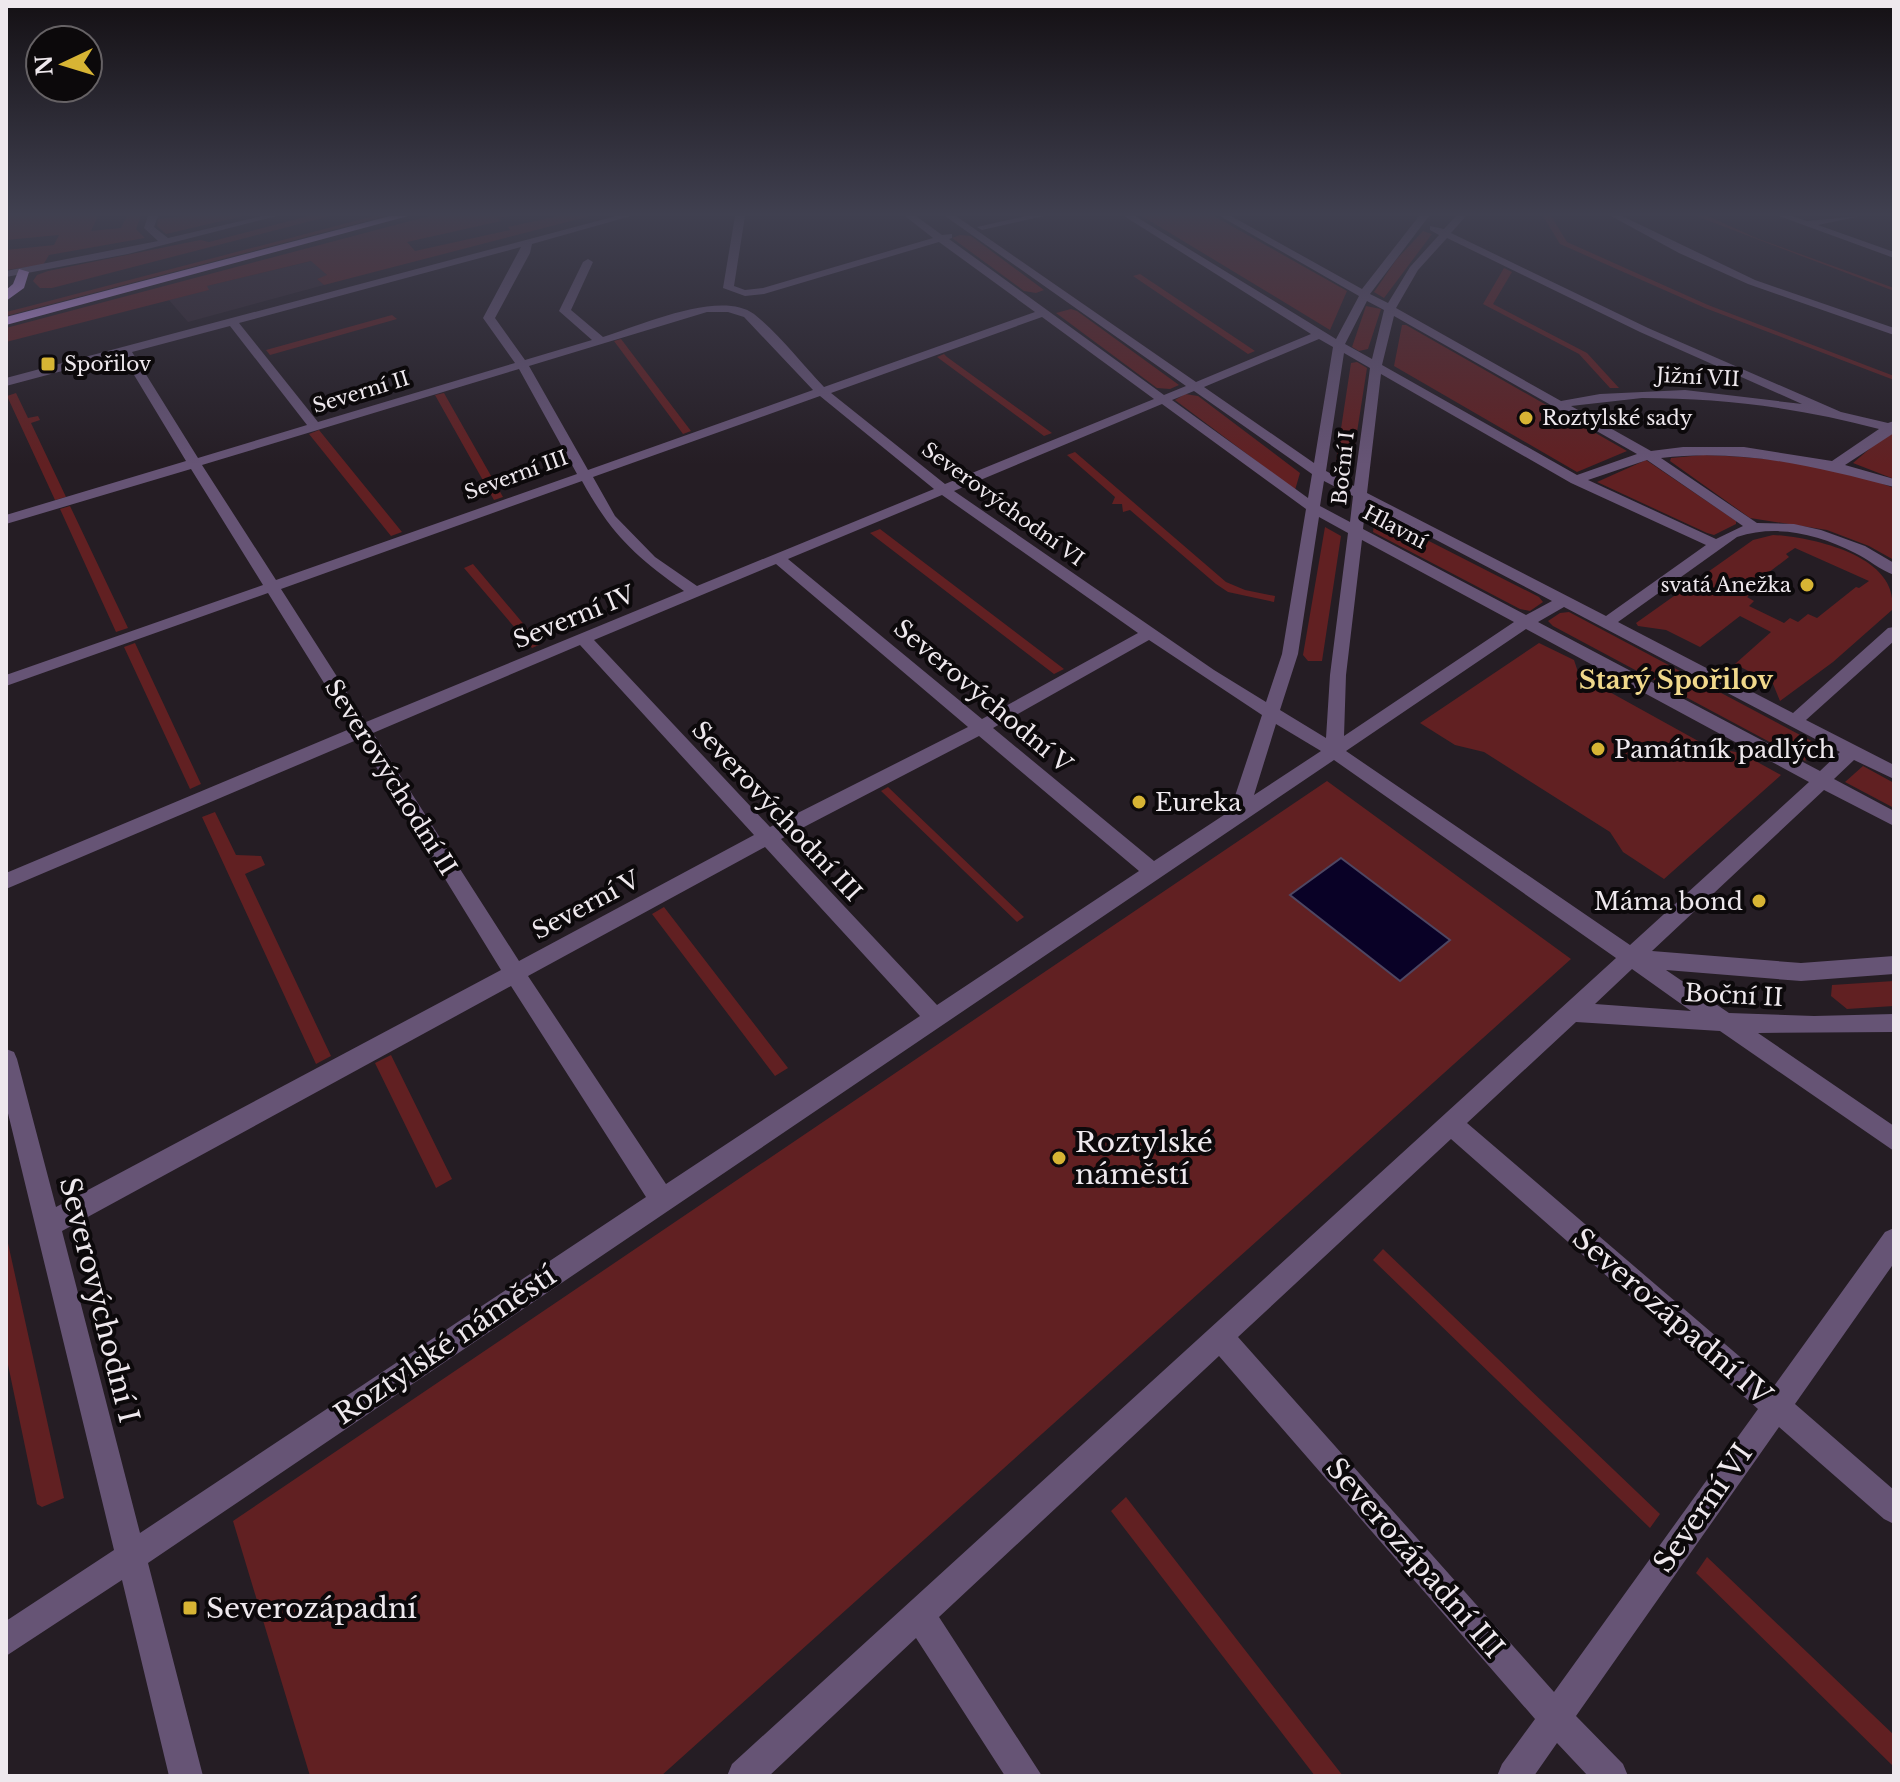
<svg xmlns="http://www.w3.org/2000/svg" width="1900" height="1782" font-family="'Libre Baskerville',serif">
  <rect width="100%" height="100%" fill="#251d24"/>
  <path fill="#342731" d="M312 261 328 276 317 279 324 285 188 322 169 300 208 290 206 286Z"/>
  <path fill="#612022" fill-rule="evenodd" d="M6 216H98L91 231 121 228 127 216H141L136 229 145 238 49 255 43 265 6 270V250L54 245 59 235 6 240Z
    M186 216H243L166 234 157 226 158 219Z
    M308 216H330L52 288H40L33 281 37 275 48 271 200 240 209 242Z
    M374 216H386L6 316V312L26 307Z
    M429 216H509L498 218 501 221 407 242 415 251 510 230 508 227 558 216H590L324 285 317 279 327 275 311 261 207 286 209 290 6 342V328Z
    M1142 216H1214L1347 291 1330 330Z
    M1543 216H1551L1567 242 1708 305 1894 376V380L1705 308 1560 244Z
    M1696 216H1708L1756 238 1894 288V291Z
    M1423 231 1432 234 1384 298 1374 292 1396 260Z
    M960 235 971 236 1044 290 1036 293 1024 291 952 238Z
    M1504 268 1512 272 1493 304 1587 353 1619 388H1610L1579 354 1483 304Z
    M1140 274 1255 351 1248 354 1133 276Z
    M1366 306 1381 309 1368 349 1359 351 1352 347Z
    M1071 309 1077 311 1179 385 1170 389 1157 388 1056 313Z
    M392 315 397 319 270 355 266 350Z
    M1402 325H1406L1627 451 1577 472 1394 366Z
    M621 339 691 431 683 434 614 341Z
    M944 354 947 357 1052 433 1044 436 937 357Z
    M1357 362 1367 368 1350 477 1335 468 1351 363Z
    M16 393 28 418 38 416 40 420 31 423 66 497 55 500 7 396Z
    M444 393 503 497 494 500 435 395Z
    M1185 394 1198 396 1300 473 1295 490 1175 400Z
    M319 430 402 532 391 536 309 434Z
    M1888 433H1894V479L1853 463Z
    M1075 452 1226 582 1245 590 1275 596 1274 602 1228 592 1216 584 1130 510 1123 512 1122 504H1112L1115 497 1067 455Z
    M1703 455C1768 457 1832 464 1894 488V560L1869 546 1827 530 1750 518 1670 461 1671 458Z
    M1646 460 1736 521V524L1714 535 1707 533 1597 482Z
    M70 506 128 628 116 632 60 509Z
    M1376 514 1539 597 1543 602 1530 611 1520 609 1373 532Z
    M1325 527 1341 536 1322 661H1308L1303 655Z
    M880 529 1064 669 1054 674 870 533Z
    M1773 535C1810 537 1900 555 1892 610L1833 662 1780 701 1773 684 1735 664 1771 632 1740 616 1700 647 1666 630 1638 626 1636 623 1753 540ZM1795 548 1869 581 1859 588 1856 587 1817 618 1808 614 1798 622 1790 618 1784 623 1749 606 1754 601 1747 597 1757 590 1751 586 1789 557 1786 554Z
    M473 564 537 640 541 644 532 648 464 568Z
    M1569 612 1819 745 1805 760 1807 762 1553 626 1548 621 1560 613Z
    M135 643 201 784 190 789 124 647Z
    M1539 643 1574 660 1579 675 1709 747 1741 753 1781 775 1664 879 1623 852 1610 832 1484 752 1455 745 1420 723Z
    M1863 766 1894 783V808L1845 782Z
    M1327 781 1571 959 661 1776H310L233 1521Z
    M888 787 1024 917 1017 922 881 791Z
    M215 812 236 855 261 856 265 865 245 874 331 1056 316 1064 202 817Z
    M664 907 788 1068 775 1076 652 914Z
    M1894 981V1006L1847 1009 1831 996 1832 985Z
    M391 1055 452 1179 436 1188 375 1063Z
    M6 1234 64 1498 42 1507 37 1504 6 1355Z
    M1383 1249 1660 1514 1650 1528 1373 1260Z
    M1126 1497 1343 1776H1315L1111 1511Z
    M1707 1557 1894 1735V1767L1696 1573Z"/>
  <path fill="#090126" stroke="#4e4662" stroke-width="2" d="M1341 858 1450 940 1400 981 1290 895Z"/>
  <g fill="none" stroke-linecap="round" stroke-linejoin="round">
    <path fill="#665475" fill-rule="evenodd" d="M148 216H158L154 227 168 238 262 216H277L128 254 6 277V271L158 241 144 228Z
      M616 216H631L532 244 530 253 495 318 525 360 592 340 559 311 583 262 588 259 593 262 571 310 603 337C639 326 720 289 754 314 779 334 801 363 824 387L1035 312 939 242 764 294 745 296 723 288 735 216H745L734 286 745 290 763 288 933 238 905 216H916L942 235 952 234V238L949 239 1164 395 1186 386 945 216H956L1196 382 1311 334 1124 216H1135L1336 339 1359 296 1220 216H1231L1362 289 1419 216H1429L1370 294 1388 303 1410 267 1439 235 1430 230V226L1444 229 1456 216H1466L1451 233 1648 328 1841 412 1888 423 1894 421V433L1845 465 1894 479V487C1816 467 1743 448 1661 458L1757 523 1794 524 1821 530 1865 546 1894 563V575C1880 570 1868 559 1855 553 1818 534 1777 524 1737 537L1618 622 1793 713 1888 628 1894 627V641L1806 720 1894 765V779L1854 760 1834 779 1894 811V826L1824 790 1652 951 1801 963 1894 956V974L1801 981 1666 970 1729 1013 1814 1016 1894 1014V1032L1758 1033 1894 1126V1151L1720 1031 1576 1022 1467 1123 1774 1386 1885 1232 1894 1228V1263L1795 1404 1894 1490V1524L1884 1519 1779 1427 1576 1716 1623 1764 1628 1776H1588L1557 1743 1534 1776H1497L1502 1764 1535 1719 1219 1356 939 1617 1042 1776H1005L916 1638 769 1776H727L732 1764 1616 958 1334 760 148 1563 203 1776H169L122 1580 6 1656V1621L114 1550 6 1105V1049L14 1052 17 1059 56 1207 501 970 359 739 6 889V873L352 728 268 593 6 686V675L263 585 191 469 6 524V515L186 461 122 355 6 386V378ZM1447 238 1640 332 1802 404 1685 390 1600 394 1561 401 1396 308 1418 270ZM521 247 483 318 515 363 318 422 239 323ZM1367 301 1384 310 1372 359 1345 344ZM707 312H728L744 317 813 390 588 470 529 366ZM1394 316 1637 454 1577 475 1382 365ZM1042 317 1154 399 945 484 831 393ZM230 326 307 425 198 458 132 352ZM1319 339 1333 347 1314 463 1204 387ZM1344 353 1370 368 1354 486 1326 471ZM519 369 577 474 276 580 202 465ZM1381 374 1571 483 1706 545 1606 616 1367 493ZM1194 391 1312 474 1308 498 1172 400ZM820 396 934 489 697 586 655 557 615 516 593 477ZM1642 398C1723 398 1801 408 1879 429L1832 461 1744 447H1683L1651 451 1571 406ZM1162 404 1306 509 1282 654 1266 702 1214 670 954 491ZM1647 460 1743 526 1716 539 1588 480ZM582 481C611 534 635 556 684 591L366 722 281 589ZM1324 481 1353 496 1350 522 1320 506ZM942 495 1138 633 982 719 788 559ZM1366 503 1552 601 1526 615 1363 529ZM1319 517 1348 533 1330 675 1326 738 1280 710 1298 654ZM1362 540 1514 622 1344 736 1346 675ZM776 564 968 727 770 827 594 640ZM1564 607 1840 752 1820 771 1538 622ZM1526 629 1809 782 1630 945 1346 751ZM1149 640 1262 715 1230 811 1154 861 993 728ZM580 645 754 835 519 961 373 733ZM1276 724 1321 751 1254 795ZM979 736 1139 871 937 1005 781 839ZM765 847 920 1016 666 1184 528 976ZM1632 969 1691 1011 1595 1004ZM511 986 646 1197 140 1533 62 1231ZM1451 1139 1758 1409 1554 1692 1238 1337Z
      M1026 216H1044L982 230 977 227Z
      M1611 216H1622L1755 280 1894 328V335L1748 284 1679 253Z
      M1779 216H1792L1807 221 1861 216 1818 225 1894 252V258Z"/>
    <path fill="#ca99ee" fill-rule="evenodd" d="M390 216H408L6 325V317Z
      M19 269 29 272 24 288 6 301V290L13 284Z"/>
  </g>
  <linearGradient id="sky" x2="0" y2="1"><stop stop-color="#141014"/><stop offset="0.46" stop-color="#404050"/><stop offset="1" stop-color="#404050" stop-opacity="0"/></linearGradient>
  <rect width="1900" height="465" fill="url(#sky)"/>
  <g fill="#d7b434" stroke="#0c090b" stroke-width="3">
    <rect x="40" y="356" width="16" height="16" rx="4"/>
    <circle cx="1526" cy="418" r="8"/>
    <circle cx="1807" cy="585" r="8"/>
    <circle cx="1598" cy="749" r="8"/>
    <circle cx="1139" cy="802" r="8"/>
    <circle cx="1759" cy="901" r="8"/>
    <circle cx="1059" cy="1158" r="8"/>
    <rect x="182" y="1600" width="16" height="16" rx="4"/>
  </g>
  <g text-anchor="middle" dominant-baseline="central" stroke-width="8" stroke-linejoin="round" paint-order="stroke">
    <g font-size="20" fill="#eee8ed" stroke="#0c090b" text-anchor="start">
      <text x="64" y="364">Spořilov</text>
      <text x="1542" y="418">Roztylské sady</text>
      <text x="1791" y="585" text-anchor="end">svatá Anežka</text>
    </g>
    <g font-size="20" fill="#eee8ed" stroke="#0c090b">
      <text transform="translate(1698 377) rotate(3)">Jižní VII</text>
      <text transform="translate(361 392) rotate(-17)">Severní II</text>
      <text transform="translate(1343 468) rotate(-84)">Boční I</text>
      <text transform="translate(516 475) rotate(-20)">Severní III</text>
      <text transform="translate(1003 504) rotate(36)">Severovýchodní VI</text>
      <text transform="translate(1395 527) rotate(28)">Hlavní</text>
    </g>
    <g font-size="24" fill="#eee8ed" stroke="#0c090b">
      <text transform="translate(574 617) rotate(-22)">Severní IV</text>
      <text transform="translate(983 696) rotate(40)">Severovýchodní V</text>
      <text transform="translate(391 777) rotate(58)">Severovýchodní II</text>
      <text transform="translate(777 811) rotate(47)">Severovýchodní III</text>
      <text transform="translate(586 905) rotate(-28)">Severní V</text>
      <text transform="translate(1734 995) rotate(3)">Boční II</text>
    </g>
    <g font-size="24" fill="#eee8ed" stroke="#0c090b" text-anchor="start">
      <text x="1614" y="749">Památník padlých</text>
      <text x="1155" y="802">Eureka</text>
      <text x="1743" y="901" text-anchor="end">Máma bond</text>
    </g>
    <g font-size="26" font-weight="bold" fill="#f0d88b" stroke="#0c090b">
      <text x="1676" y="680">Starý Spořilov</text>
    </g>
    <g font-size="28" fill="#eee8ed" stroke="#0c090b" text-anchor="start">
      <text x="1075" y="1142">Roztylské<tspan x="1075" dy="32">náměstí</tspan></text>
      <text x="206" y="1608">Severozápadní</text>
    </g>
    <g font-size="28" fill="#eee8ed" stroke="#0c090b">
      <text transform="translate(99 1300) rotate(76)">Severovýchodní I</text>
      <text transform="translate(1672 1317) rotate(41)">Severozápadní IV</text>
      <text transform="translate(445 1345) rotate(-34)">Roztylské náměstí</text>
      <text transform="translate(1703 1508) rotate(-55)">Severní VI</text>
      <text transform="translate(1415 1558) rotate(49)">Severozápadní III</text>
    </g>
  </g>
  <rect width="1900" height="1782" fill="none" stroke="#eee8ed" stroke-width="16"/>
  <g transform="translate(64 64) rotate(266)"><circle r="38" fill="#0c090b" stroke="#666265" stroke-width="2"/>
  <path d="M0-6L14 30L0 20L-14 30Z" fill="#d7b434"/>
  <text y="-12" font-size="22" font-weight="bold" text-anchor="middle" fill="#eee8ed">N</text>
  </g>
</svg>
